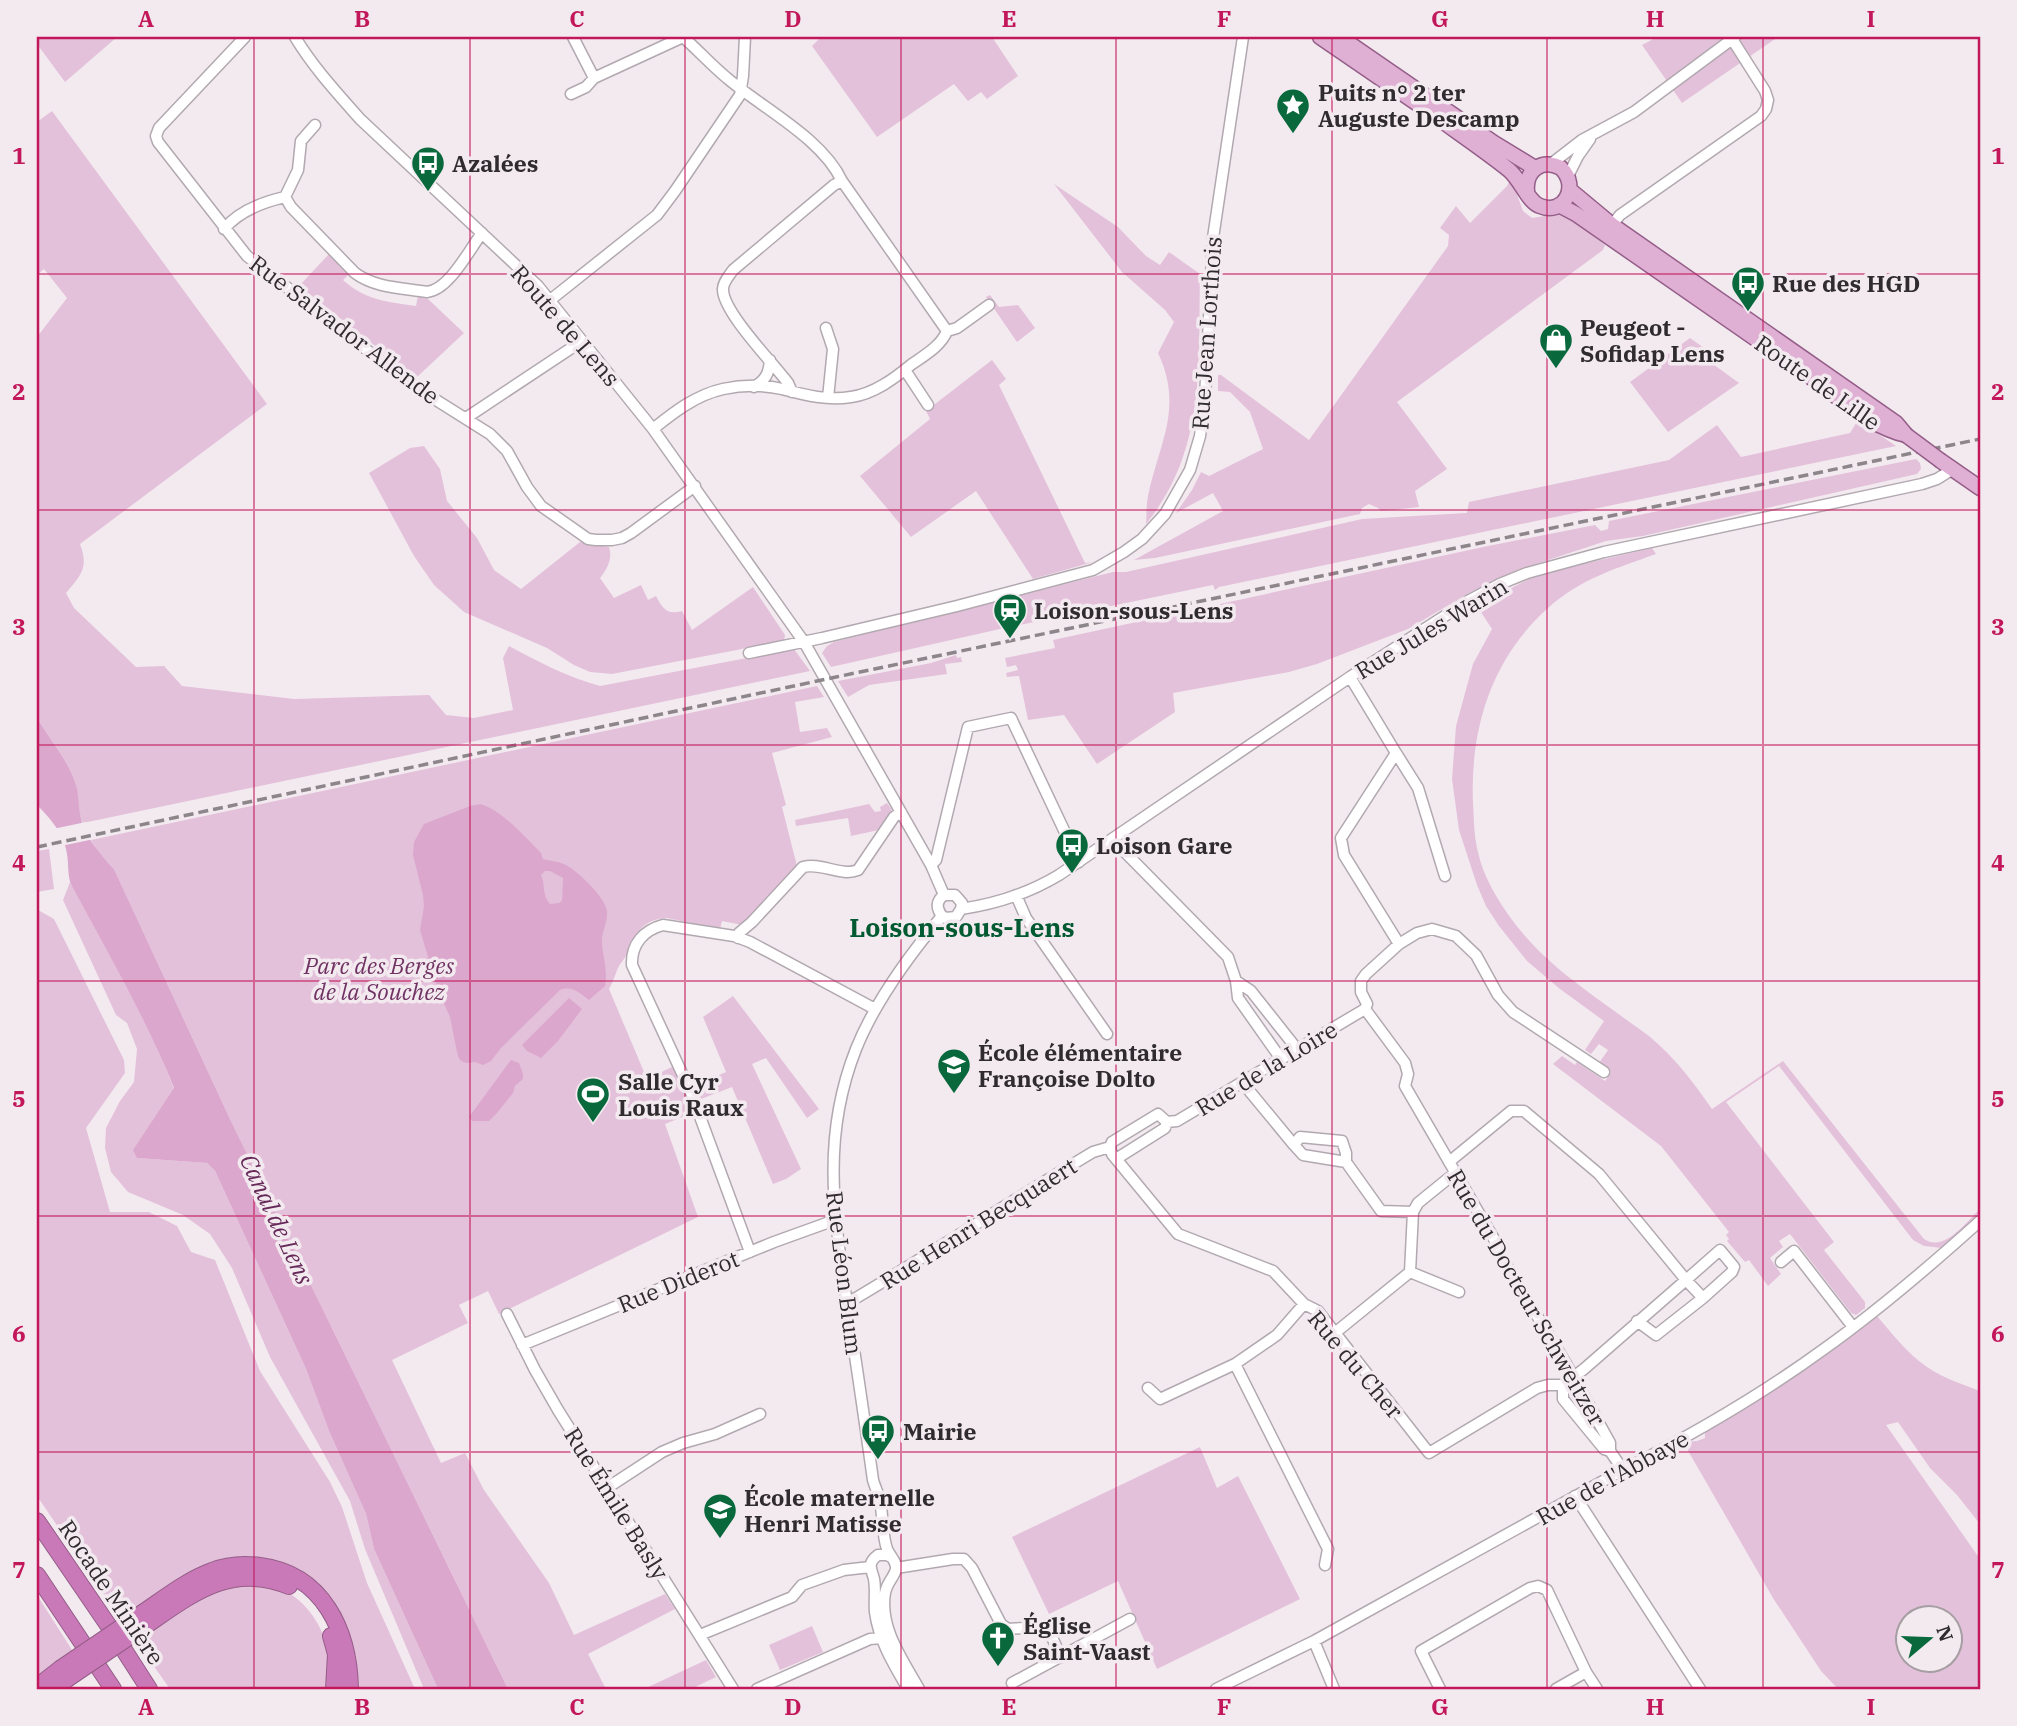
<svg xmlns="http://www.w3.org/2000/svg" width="2017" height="1726" font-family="'IBM Plex Serif',serif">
  <rect width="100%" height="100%" fill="#f3eaf0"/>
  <path fill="#e4c1da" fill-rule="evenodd" d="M37 37H117L65 82 37 44Z
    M821 37H992L1018 76 987 99 981 92 968 101 954 84 877 137 812 46Z
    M1657 37H1778L1682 103 1642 45Z
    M52 111 267 404 80 544C89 568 81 575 66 593L74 608 136 667 164 666 182 686 294 699 429 695 446 715 474 718 513 710 503 658 509 646C539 662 567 677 600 686L794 649 810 671 83 823C77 811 79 797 76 785 70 763 49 738 37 718V337L67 298 44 269 37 275V122Z
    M1511 178 1523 211 1532 218 1564 213 1605 245 1603 250 1397 402 1447 469 1415 491 1419 507 1381 511 1378 508 1369 504 1362 508 1360 514 1155 558 1134 560 1223 511 1213 493 1176 513 1192 490 1201 472 1209 476 1263 449 1250 412 1230 392 1218 391V375H1221L1309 440 1448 246 1449 235 1440 228 1456 206 1470 223 1507 186Z
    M1054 184 1118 227 1146 256 1160 265 1169 252 1200 274C1198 364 1207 449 1146 524 1147 515 1146 505 1148 496 1159 443 1184 408 1158 353L1174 322 1165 310 1122 272Z
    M329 254 349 274 343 280C365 300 387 302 416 306L418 296 428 299 464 333 416 378 299 286Z
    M990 295 999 307 1018 305 1035 328 1017 342 986 297Z
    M1690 338 1711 353 1706 359 1739 383 1668 432 1630 382Z
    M992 360 1006 379 999 385 1085 563 1093 562 1033 579 976 491 911 537 860 476 930 419 926 411Z
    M1858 420 1896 446 1219 587 1215 590 1213 585 1000 629 831 667 822 653 827 646 834 642 1113 572H1126L1362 519 1467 513 1469 502 1669 460 1717 425 1741 457 1850 433Z
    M424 446 440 469 447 501 477 538 494 570 521 589 580 542 609 547C613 559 607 569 600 578L614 598 641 585 648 600 656 596C663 609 667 615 682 611L692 630 753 587 785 635 784 641 612 674 590 672 574 665 547 648 464 612 434 585 414 556 369 473 410 448Z
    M1916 459 1920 463 1921 469 1917 474 1643 536 1606 541 1518 570 1469 593 1408 629 1317 664 1289 672 1173 693 1175 712 1097 764 1064 715 1028 720 1019 676 1007 677 1006 673 1018 670 1016 665 1007 667 1005 658 1055 648 1053 640 1483 547 1595 525 1601 531 1608 529 1609 521Z
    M1652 548 1656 554C1617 568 1580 579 1548 608 1491 659 1470 729 1473 803 1474 821 1474 839 1479 856 1485 881 1503 909 1520 930 1548 965 1588 992 1624 1018 1636 1027 1648 1034 1658 1044 1679 1063 1696 1086 1712 1109L1783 1061 1924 1239C1944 1253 1966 1222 1980 1209V1214L1942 1248 1924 1246 1913 1240 1779 1066 1726 1102 1834 1242 1824 1250 1865 1302V1308L1856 1315 1851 1313 1790 1234 1779 1241 1783 1247 1770 1258 1781 1274 1768 1286 1749 1260 1745 1262 1727 1241 1729 1239 1726 1235 1729 1232 1661 1146 1553 1064 1562 1056 1575 1065 1577 1062 1605 1081 1611 1072 1599 1063 1608 1050 1599 1044 1591 1054 1585 1050 1604 1021 1560 989 1527 961 1499 926 1486 906 1477 885 1459 830 1452 779 1456 726 1473 664 1492 629 1477 606 1529 579 1557 570Z
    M956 655 957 658 961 657 962 662 945 664 947 674 869 685 848 697 838 681 931 663Z
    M817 686 824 697 795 702 800 732 827 728 832 737 772 753 786 805 782 807 797 866 751 918 742 925 722 921 720 929 667 918C643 919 634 934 627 954 625 959 620 963 618 968 615 975 613 982 609 989L647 1079 674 1066 692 1113 665 1124 698 1217 499 1314 488 1291 459 1305 468 1323 392 1360 441 1463 465 1453 484 1490 549 1583 574 1635 665 1594 675 1609 588 1654 606 1689H508L230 1119 114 869 96 850 91 840Z
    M887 803 892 810 879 830 851 836 848 818 796 826 795 820 869 804 875 812 881 811 880 807Z
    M49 849 54 889 37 892V851Z
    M70 882C109 948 146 1017 174 1089L138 1158 207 1163 215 1171 306 1369 329 1431 366 1514 374 1549 438 1689H424L365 1549 350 1501 270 1357 232 1268 210 1234 183 1215 128 1192 111 1172 105 1148 106 1128 120 1101 134 1082 137 1049 127 1023 116 1015 63 900Z
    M37 904 38 910 54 919 124 1060 125 1073 86 1128 110 1212H149L177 1226 191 1252 215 1260 260 1371 330 1482 342 1507 367 1583 415 1689H356C354 1650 349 1609 315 1584 306 1577 296 1572 287 1566L122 1621 37 1496Z
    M733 996 819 1109 807 1118 766 1058 752 1064 801 1169 786 1179 773 1184 732 1087 701 1099 695 1085 726 1072 703 1017Z
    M1877 1316C1890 1331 1903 1348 1919 1361 1937 1376 1959 1383 1980 1391V1524L1957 1495 1930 1468 1898 1422 1886 1425 1980 1559V1689H1838L1821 1671 1773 1598 1683 1442 1697 1441 1705 1438V1432L1709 1427C1767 1392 1824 1357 1877 1316ZM1909 1618H1951V1660H1909Z
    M1200 1447 1217 1488 1238 1476 1300 1599 1157 1669 1118 1581 1049 1614 1012 1537Z
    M239 1585C251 1586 266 1585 278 1588 314 1600 341 1654 325 1689H170L136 1641C170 1618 198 1595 239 1585Z
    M37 1595 74 1653 37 1680Z
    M812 1626 823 1652 780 1670 769 1645Z
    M706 1660 716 1677 691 1689H644Z"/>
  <path fill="#dba7cd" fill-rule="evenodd" d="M37 718C49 738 70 763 76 785 79 794 78 804 80 813 83 835 99 853 114 869L230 1119 508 1689H438L374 1549 366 1514 329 1431 306 1369 215 1171 207 1163 137 1158 133 1150 174 1088C146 1018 108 953 72 886 67 877 69 865 67 854 65 835 50 818 37 805Z
    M480 804C502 810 525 837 541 853L543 859C550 861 557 861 564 864 576 869 606 898 607 911 608 922 601 933 602 943 603 958 608 972 605 986L589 1000C580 993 572 985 560 990L501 1048 491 1061 483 1065 475 1062 467 1063 463 1062 459 1059 457 1052 450 1017 438 990 420 930 424 906 423 895 413 855 414 842 424 824 470 806ZM545 871H550L563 878 562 901 559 903 550 904C541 894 546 885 541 875Z
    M569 998 582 1009 558 1041 541 1058 527 1051 522 1045Z
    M511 1060 519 1063 523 1074V1079L515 1086 513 1093 497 1113 489 1121H472L469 1117Z"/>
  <path fill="#f3eaf0" d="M86 822 94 839 61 846 53 829Z"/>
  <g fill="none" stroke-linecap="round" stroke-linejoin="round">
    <g stroke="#b2a9b0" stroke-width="13">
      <path id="minor" d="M245 37 159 128 156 136 158 142 247 256 409 383 490 434 507 451 527 487 541 506 581 534 588 539 596 540H612L622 538 631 533 695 486
        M295 37C313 67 337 93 360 119L538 286 653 429 804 642 931 865 944 895
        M573 37 594 78
        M683 37C698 50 711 65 727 78 762 108 822 138 842 181
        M571 94 586 87 594 78 683 37
        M1551 164 1582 140 1634 112 1735 37
        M1568 176 1578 156 1590 139
        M285 197 291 207 355 273C375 288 403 288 427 292 449 290 469 250 482 233
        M1612 225 1620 215 1761 116 1766 109 1768 100 1765 91 1732 39
        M224 229C239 211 263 202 285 197L298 170 301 141 315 125
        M549 301 657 215 675 191 740 95 743 76 745 37
        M826 328 833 349 828 398
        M905 370 928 405
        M754 387C766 380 769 373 770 360
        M792 392 788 383C773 363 722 311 723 289 723 282 729 276 733 270L834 185 842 181 947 331
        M466 418 582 341
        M653 429C674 412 696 395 723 389 742 385 764 385 782 389 805 395 827 401 851 397 874 394 895 378 912 364 925 355 941 346 947 331L957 328 989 305
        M749 653 822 638 957 606 1093 570 1124 552 1142 539 1165 514 1190 470 1200 436 1205 398 1213 238 1243 37
        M1350 677 1396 753 1341 838 1344 855 1399 944
        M1396 753 1418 788 1445 876
        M1112 839 1228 957 1236 981
        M931 865 936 860 968 727 1011 718 1079 862
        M1016 895 1026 918 1107 1034
        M961 909C996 904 1029 893 1059 875L1350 677 1468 601 1500 584 1527 573 1604 552 1922 484 1937 479 1953 469
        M942 916 946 918 956 917 961 909 962 903 955 895H944
        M942 916C936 908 936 901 944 895
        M738 938 739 933 752 922 803 867C821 862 841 877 858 870L894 817 901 812
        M1365 1009 1405 1063 1408 1074 1405 1086 1494 1239 1499 1253 1565 1362 1610 1443V1451L1623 1470
        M1365 1009 1367 1004 1361 992V981L1366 974 1399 944 1417 933 1432 929 1456 936 1476 955 1498 995 1513 1012 1604 1072
        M1281 1059 1238 998 1236 981 1251 991 1297 1049
        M1242 1082 1294 1145
        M1167 1122 1177 1121 1365 1009
        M1116 1159 1165 1128 1167 1122 1158 1114 1112 1142 1110 1147 1112 1154 1178 1234 1273 1271 1304 1304 1318 1311 1429 1453 1537 1388 1548 1385H1563L1584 1369 1686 1280 1703 1298 1656 1335 1637 1321
        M1346 1162V1153L1342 1141 1300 1137 1294 1145 1303 1155 1346 1162 1381 1211 1413 1212
        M1449 1162 1511 1111H1524L1599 1174 1686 1280 1720 1250 1734 1267 1732 1272 1703 1298
        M750 1252 692 1095 632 965C631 944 644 930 663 925L734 936 750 942 875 1009
        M1781 1262 1794 1251 1853 1327
        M1410 1272 1459 1292
        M847 1302 856 1298C935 1251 1013 1200 1093 1152L1110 1147
        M507 1314 535 1370 558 1410 733 1689
        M1336 1332 1410 1272 1413 1212 1418 1203 1455 1173
        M522 1345 774 1242 835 1220
        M1235 1364 1328 1549 1325 1565
        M1563 1385V1399L1604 1449 1610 1451
        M1148 1388 1160 1399 1235 1364 1277 1335 1304 1304
        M607 1488 662 1452 683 1443 715 1434 760 1414
        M1575 1496 1700 1689
        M891 1557 887 1555H878C867 1563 871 1568 874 1579 876 1590 874 1602 875 1612 879 1641 894 1665 908 1689
        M896 1568 953 1559H964L972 1568 1001 1624 1008 1629 1037 1627 1050 1633 1061 1657
        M700 1635 792 1597 802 1585 844 1570 870 1567
        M1314 1641 1334 1689
        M1012 1683 1130 1619
        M757 1689 870 1639 881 1638
        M919 1689C903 1660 879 1628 885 1593 887 1582 895 1576 896 1569 897 1562 890 1556 887 1549 882 1534 883 1516 880 1500 878 1493 875 1487 873 1480 865 1423 857 1367 848 1311 835 1219 820 1140 856 1049 874 1004 911 953 942 916
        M1216 1689 1314 1641 1623 1470C1692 1435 1761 1395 1824 1349 1879 1310 1930 1266 1980 1221
        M1440 1689 1421 1651 1530 1588 1538 1586 1547 1590 1586 1672 1597 1689
        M1556 1689 1586 1672"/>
    </g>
    <g stroke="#945e88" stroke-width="17">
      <path id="major" d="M1320 37C1357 62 1394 88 1431 113 1457 132 1484 150 1509 170 1521 180 1528 202 1540 206 1564 216 1580 186 1561 168 1542 158 1525 170 1527 191
        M1340 37 1494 143 1535 168
        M1570 190 1612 225 1896 423 1906 435
        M1559 205 1576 214 1825 387C1848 407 1876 428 1906 435
        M1941 461 1980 488"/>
    </g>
    <g stroke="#945e88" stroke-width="18">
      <path id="highway" d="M37 1521 108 1625 149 1689
        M37 1575 113 1689
        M138 1616C161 1601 185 1581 212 1571 227 1565 244 1564 260 1566 323 1574 349 1631 350 1689
        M145 1626C192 1594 230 1562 289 1586
        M331 1636 336 1654 334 1689
        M37 1687 60 1669
        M51 1689 67 1679"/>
    </g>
    <use href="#minor" stroke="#fff" stroke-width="10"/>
    <use href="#major" stroke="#dfafd4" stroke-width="14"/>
    <use href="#highway" stroke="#ca79b8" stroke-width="16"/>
    <path stroke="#8c858a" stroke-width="3.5" stroke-dasharray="10 5" stroke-linecap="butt" d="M37 847 836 677 1980 439"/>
    <g stroke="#945e88" stroke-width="17" stroke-linecap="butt">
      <path id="major-bridge" d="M1906 435 1941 461"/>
    </g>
    <g stroke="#945e88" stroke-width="18" stroke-linecap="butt">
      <path id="highway-bridge" d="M60 1669 138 1616
        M67 1679 145 1626"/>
    </g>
    <use href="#major-bridge" stroke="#dfafd4" stroke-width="14"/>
    <use href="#highway-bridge" stroke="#ca79b8" stroke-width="16"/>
  </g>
  <path fill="none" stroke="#c2185b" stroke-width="2" stroke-opacity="0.55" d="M254 37V1689M470 37V1689M685 37V1689M901 37V1689M1116 37V1689M1332 37V1689M1547 37V1689M1763 37V1689M37 274H1980M37 510H1980M37 745H1980M37 981H1980M37 1216H1980M37 1452H1980"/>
  <defs>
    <g id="sight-pin" transform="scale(1.75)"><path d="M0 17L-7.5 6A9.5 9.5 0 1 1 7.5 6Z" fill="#09693d" stroke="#f3eaf0"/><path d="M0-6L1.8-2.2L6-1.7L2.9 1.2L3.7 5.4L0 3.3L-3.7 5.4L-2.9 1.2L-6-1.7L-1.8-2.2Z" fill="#fff"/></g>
    <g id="bus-pin" transform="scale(1.75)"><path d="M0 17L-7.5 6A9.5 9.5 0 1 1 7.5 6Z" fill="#09693d" stroke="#f3eaf0"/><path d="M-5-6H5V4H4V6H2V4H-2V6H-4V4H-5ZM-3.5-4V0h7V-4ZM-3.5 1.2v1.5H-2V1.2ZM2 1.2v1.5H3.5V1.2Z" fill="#fff"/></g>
    <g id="shop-pin" transform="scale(1.75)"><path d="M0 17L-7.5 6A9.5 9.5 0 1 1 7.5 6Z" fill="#09693d" stroke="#f3eaf0"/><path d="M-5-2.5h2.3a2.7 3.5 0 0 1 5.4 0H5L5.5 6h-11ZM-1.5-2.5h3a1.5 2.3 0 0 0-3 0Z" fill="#fff"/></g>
    <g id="station-pin" transform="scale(1.75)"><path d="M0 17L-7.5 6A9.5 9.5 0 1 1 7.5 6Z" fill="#09693d" stroke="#f3eaf0"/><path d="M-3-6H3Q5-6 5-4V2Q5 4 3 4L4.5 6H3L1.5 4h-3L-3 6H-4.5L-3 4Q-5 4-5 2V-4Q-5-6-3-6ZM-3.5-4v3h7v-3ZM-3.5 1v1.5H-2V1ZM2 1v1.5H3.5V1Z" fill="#fff"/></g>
    <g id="school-pin" transform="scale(1.75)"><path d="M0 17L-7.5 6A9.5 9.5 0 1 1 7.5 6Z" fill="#09693d" stroke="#f3eaf0"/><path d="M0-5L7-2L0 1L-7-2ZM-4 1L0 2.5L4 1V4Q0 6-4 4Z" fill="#fff"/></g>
    <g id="stadium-pin" transform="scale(1.75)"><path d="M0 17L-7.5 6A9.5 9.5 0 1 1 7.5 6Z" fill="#09693d" stroke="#f3eaf0"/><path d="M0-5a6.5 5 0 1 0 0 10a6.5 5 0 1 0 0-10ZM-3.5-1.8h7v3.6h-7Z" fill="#fff"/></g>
    <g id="church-pin" transform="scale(1.75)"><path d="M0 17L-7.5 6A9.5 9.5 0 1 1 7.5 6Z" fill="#09693d" stroke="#f3eaf0"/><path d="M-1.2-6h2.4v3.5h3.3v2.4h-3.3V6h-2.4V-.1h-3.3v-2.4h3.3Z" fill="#fff"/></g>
  </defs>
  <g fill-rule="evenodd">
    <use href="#sight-pin" x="1293" y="105"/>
    <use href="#bus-pin" x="428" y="163"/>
    <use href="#bus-pin" x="1748" y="283"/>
    <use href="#shop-pin" x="1556" y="340"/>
    <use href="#station-pin" x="1010" y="610"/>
    <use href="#bus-pin" x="1072" y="845"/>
    <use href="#school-pin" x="954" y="1065"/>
    <use href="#stadium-pin" x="593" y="1094"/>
    <use href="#bus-pin" x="878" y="1431"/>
    <use href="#school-pin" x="720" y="1510"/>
    <use href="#church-pin" x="998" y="1638"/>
  </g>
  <g text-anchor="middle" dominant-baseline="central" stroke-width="7" stroke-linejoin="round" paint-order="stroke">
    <g font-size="23" font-weight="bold" fill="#2f2b2e" stroke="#f3eaf0" text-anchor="start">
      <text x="1318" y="92">Puits n° 2 ter<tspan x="1318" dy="26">Auguste Descamp</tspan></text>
      <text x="452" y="163">Azalées</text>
      <text x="1772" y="283">Rue des HGD</text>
      <text x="1580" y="327">Peugeot -<tspan x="1580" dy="26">Sofidap Lens</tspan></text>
      <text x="1034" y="610">Loison-sous-Lens</text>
      <text x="1096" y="845">Loison Gare</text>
      <text x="978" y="1052">École élémentaire<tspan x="978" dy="26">Françoise Dolto</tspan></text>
      <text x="618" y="1081">Salle Cyr<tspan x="618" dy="26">Louis Raux</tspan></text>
      <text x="903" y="1431">Mairie</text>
      <text x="744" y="1497">École maternelle<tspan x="744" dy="26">Henri Matisse</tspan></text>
      <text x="1023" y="1625">Église<tspan x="1023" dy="26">Saint-Vaast</tspan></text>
    </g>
    <g font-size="23" fill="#2f2b2e" stroke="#f3eaf0">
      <text transform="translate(566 325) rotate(49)">Route de Lens</text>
      <text transform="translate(345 329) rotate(37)">Rue Salvador Allende</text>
      <text transform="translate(1206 333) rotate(-86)">Rue Jean Lorthois</text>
      <text transform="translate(1818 382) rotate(35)">Route de Lille</text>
      <text transform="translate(1431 628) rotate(-31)">Rue Jules Warin</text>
      <text transform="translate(1266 1068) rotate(-31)">Rue de la Loire</text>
      <text transform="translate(978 1223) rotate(-32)">Rue Henri Becquaert</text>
      <text transform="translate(845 1273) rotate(83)">Rue Léon Blum</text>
      <text transform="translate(678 1281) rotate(-22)">Rue Diderot</text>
      <text transform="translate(1527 1297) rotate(60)">Rue du Docteur Schweitzer</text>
      <text transform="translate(1356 1364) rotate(50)">Rue du Cher</text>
      <text transform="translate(1612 1477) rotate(-29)">Rue de l'Abbaye</text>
      <text transform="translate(617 1503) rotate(58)">Rue Émile Basly</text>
      <text transform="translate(112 1592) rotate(56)">Rocade Minière</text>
    </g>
    <g font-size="23" font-style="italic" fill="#703363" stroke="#f3eaf0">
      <text x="379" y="965">Parc des Berges<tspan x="379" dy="26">de la Souchez</tspan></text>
    </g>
    <g font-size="24" font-style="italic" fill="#662959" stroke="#f3eaf0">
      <text transform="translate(277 1219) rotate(65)">Canal de Lens</text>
    </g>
    <g font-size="26" font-weight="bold" fill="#005931" stroke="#f3eaf0">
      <text x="962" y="927">Loison-sous-Lens</text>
    </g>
  </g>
  <rect width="2017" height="1726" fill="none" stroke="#f3eaf0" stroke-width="77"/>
  <g transform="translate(1929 1639) rotate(71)"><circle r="33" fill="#f3eaf0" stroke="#a59ea2" stroke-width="2"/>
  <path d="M0-5L12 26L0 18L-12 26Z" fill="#09693d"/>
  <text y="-10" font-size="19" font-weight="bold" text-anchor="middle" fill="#2f2b2e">N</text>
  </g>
  <rect x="38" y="38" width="1941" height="1650" fill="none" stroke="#c2185b" stroke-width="2.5"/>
  <g font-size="23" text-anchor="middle" font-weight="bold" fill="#c2185b">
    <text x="146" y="27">A</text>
    <text x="362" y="27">B</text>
    <text x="577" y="27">C</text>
    <text x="793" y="27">D</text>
    <text x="1009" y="27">E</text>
    <text x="1224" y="27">F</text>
    <text x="1440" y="27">G</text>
    <text x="1655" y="27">H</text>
    <text x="1871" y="27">I</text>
    <text x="19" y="164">1</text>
    <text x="1998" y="164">1</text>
    <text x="19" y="400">2</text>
    <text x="1998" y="400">2</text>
    <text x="19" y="635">3</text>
    <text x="1998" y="635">3</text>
    <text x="19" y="871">4</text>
    <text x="1998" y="871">4</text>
    <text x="19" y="1107">5</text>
    <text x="1998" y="1107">5</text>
    <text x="19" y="1342">6</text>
    <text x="1998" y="1342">6</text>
    <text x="19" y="1578">7</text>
    <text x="1998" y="1578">7</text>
    <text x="146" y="1715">A</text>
    <text x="362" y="1715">B</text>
    <text x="577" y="1715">C</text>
    <text x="793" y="1715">D</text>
    <text x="1009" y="1715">E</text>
    <text x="1224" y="1715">F</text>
    <text x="1440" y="1715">G</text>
    <text x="1655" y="1715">H</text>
    <text x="1871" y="1715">I</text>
  </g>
</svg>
